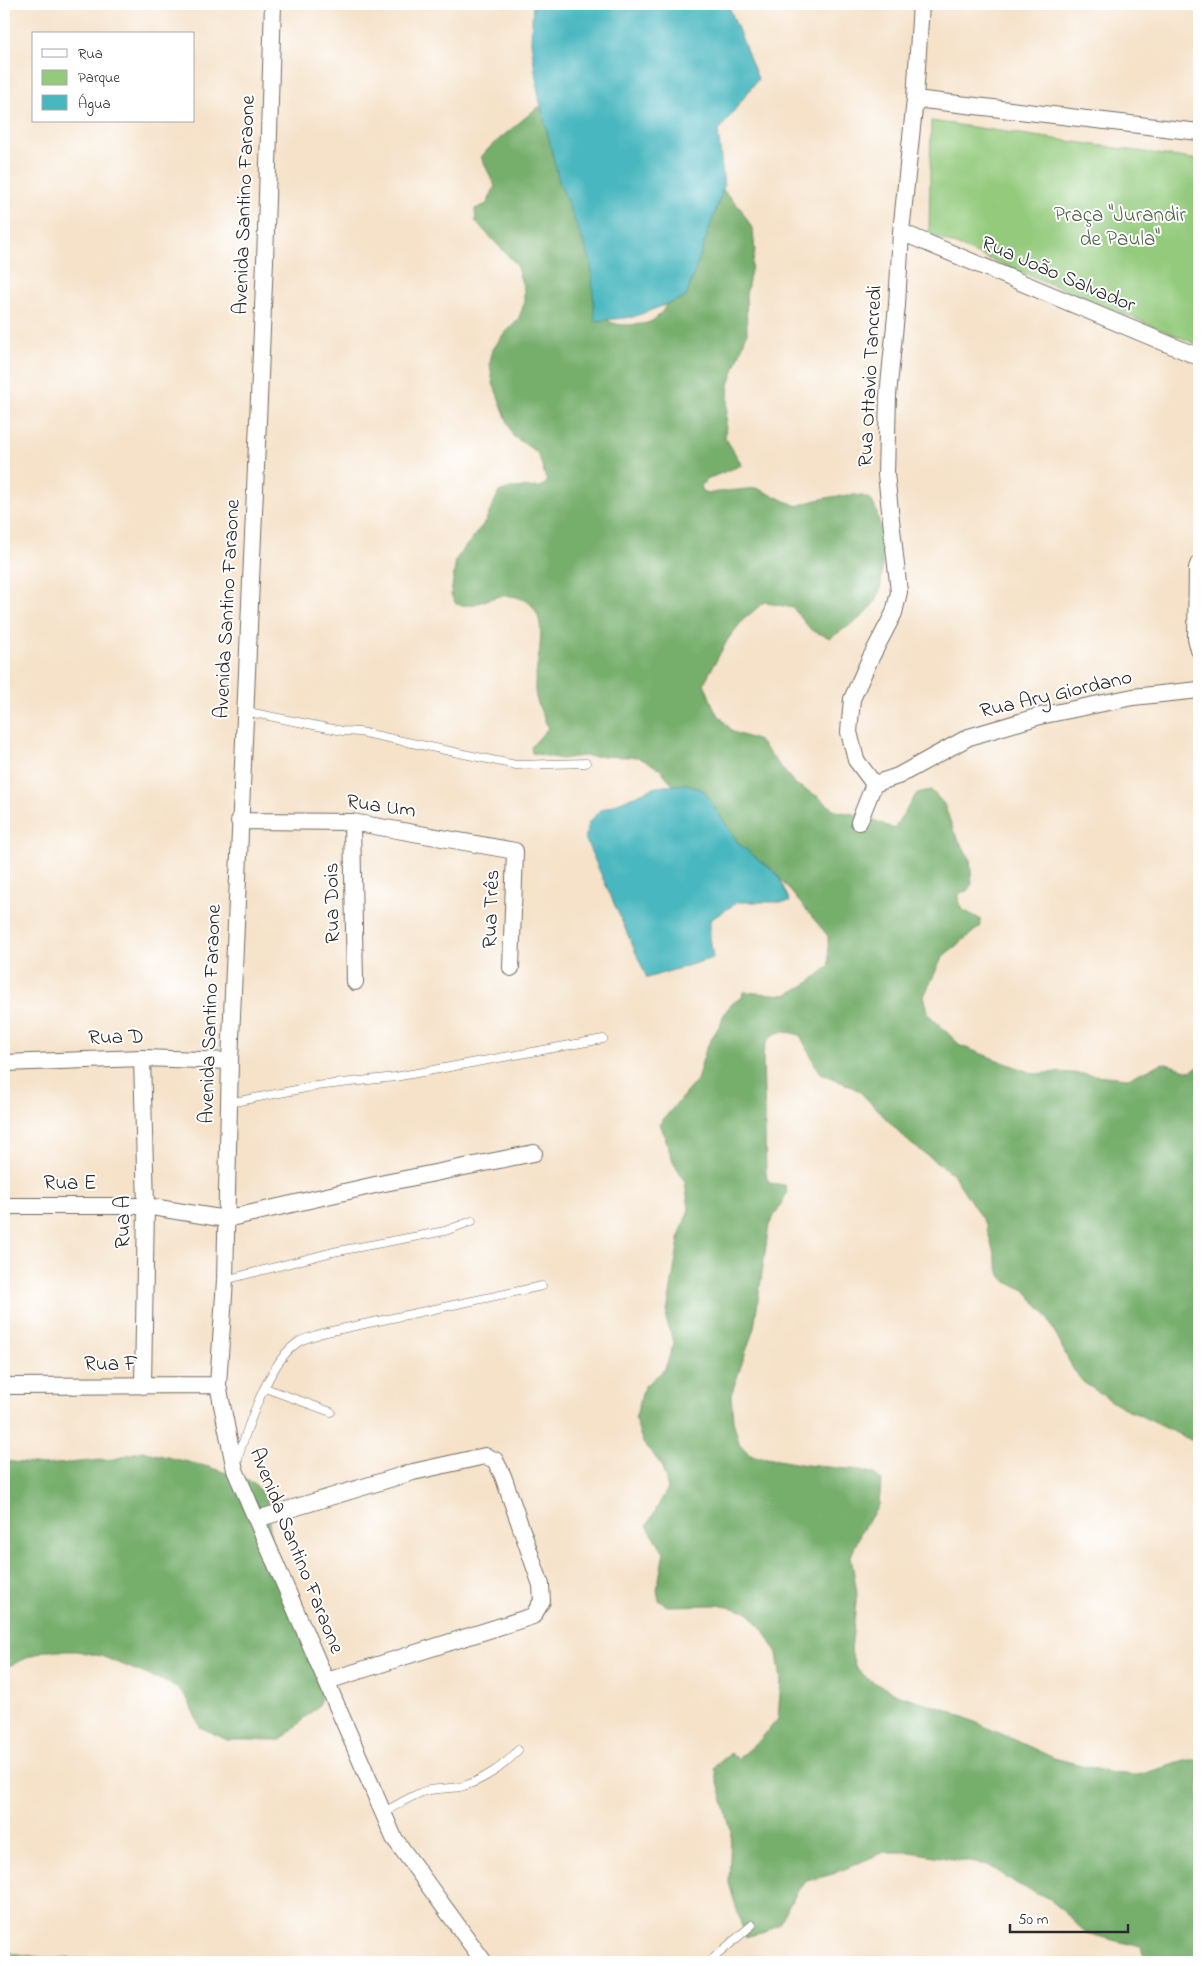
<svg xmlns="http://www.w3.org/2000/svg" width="1203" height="1966" font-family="'Indie Flower',sans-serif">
  <rect width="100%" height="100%" fill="#fff"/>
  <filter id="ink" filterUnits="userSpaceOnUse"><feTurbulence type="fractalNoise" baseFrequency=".02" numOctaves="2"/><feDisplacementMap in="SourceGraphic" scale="10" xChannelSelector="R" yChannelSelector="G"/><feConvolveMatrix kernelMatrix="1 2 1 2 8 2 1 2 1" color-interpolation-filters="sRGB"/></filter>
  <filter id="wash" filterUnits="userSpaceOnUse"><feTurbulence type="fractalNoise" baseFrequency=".0096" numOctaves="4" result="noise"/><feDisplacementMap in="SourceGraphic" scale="20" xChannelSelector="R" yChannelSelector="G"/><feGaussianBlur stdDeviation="1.12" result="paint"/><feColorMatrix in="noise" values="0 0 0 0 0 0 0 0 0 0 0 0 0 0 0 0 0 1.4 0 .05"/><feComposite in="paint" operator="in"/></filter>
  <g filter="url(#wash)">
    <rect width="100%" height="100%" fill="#f5e2c9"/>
    <path fill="#93ca7c" stroke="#5f7a54" d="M931 121 1199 160V345L929 234Z"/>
    <path fill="#76ae6c" stroke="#506c4c" d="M538 107 567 113 602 314C608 324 618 325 629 325 638 324 647 325 655 319 679 300 702 210 712 178L741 209 753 230 755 251 746 295 747 333 729 385 725 437 742 465 707 479 701 486 703 491 709 493 756 488 797 506C814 500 852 490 868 498 884 506 885 581 878 596 868 617 848 626 830 638L811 630 793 608 764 602 743 620 728 639 704 683 715 711 733 732 759 741 795 784 817 796 836 811 865 816 894 829 917 793 931 790 944 804 954 832 970 859 972 884 967 891 960 893 958 899 963 910 980 919 981 926 943 956 924 996 929 1015 961 1046 1034 1074 1059 1072 1128 1078 1163 1063 1190 1071 1199 1067V1444L1116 1404 1083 1382 1073 1369 1046 1315 1025 1290 1007 1282 1000 1275 986 1225 953 1174 910 1143 858 1090 819 1072 800 1035C779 1029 768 1031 763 1054L766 1174 769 1183 785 1185 787 1193 769 1225 754 1328 731 1395 733 1420 739 1443 750 1455 806 1465 861 1470 875 1474 881 1481 879 1505 861 1532 851 1556 857 1593 851 1651 855 1666 868 1679 896 1694 951 1711 1054 1758 1112 1773 1138 1775 1188 1760H1199V1962H1145L1141 1947 1086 1933 1050 1899 1019 1885 988 1865 911 1852H884L833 1874 807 1881 797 1891 779 1924 765 1932 745 1937 729 1883 731 1831 714 1767 731 1753 738 1759 759 1741 778 1719 781 1680 777 1653 765 1632 747 1611 718 1605 667 1606 659 1600 657 1590 664 1552 647 1526 668 1488 661 1464 643 1443 635 1419 644 1387 665 1369 674 1343 666 1319 680 1234 689 1209 685 1182 673 1161 660 1123 697 1080 706 1048 721 1023C723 1012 732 1001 742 998L743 992 786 995 807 984 829 966 828 936 771 868 745 853 689 804 660 769 638 757 582 756 561 759 532 753 531 747 548 728C544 717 536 703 535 691 533 664 560 603 511 596 492 593 475 610 456 604L451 595 456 559 485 522 499 492 510 488 541 487 547 482 538 453 513 436 493 383 490 364 492 351 502 336 518 320 524 304V290L516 264 476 222 475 209 487 204 495 186 481 157 491 146Z
      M142 1451 209 1467 254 1483 267 1500 271 1539 324 1681 319 1705 281 1740H227L200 1727 187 1698 173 1685 101 1656 77 1651H43L4 1668V1461L44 1465 114 1459Z
      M4 1952 46 1958 96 1959 107 1962H4Z"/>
    <path fill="#48b7bf" stroke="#3a7175" d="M533 4H728L758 79 718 132 724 186 686 297 633 317 595 321 591 261 559 181 539 98 531 42Z
      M686 784 703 790 739 844 778 875 790 902H738L710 920V937L713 958 647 978 585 838 589 822 601 810 656 787Z"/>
  </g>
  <g filter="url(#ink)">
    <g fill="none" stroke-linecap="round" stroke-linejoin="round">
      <g stroke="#726b62" stroke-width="9">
        <path id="lane" d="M244 711 343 731 360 732 516 765 586 763
          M229 1103 316 1086 395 1077 603 1039
          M225 1280 333 1252 445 1231 472 1221
          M265 1388 331 1412
          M237 1461C247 1428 268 1363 297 1343 304 1338 315 1336 322 1333L542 1286
          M384 1812C397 1805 411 1796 425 1791 437 1788 448 1789 460 1787 480 1782 505 1766 518 1750
          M709 1962 752 1925"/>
      </g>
      <g stroke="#726b62" stroke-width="18">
        <path id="street" d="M273 4 265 261 230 1061 225 1280 218 1385 235 1470 394 1838 484 1962
          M915 99 1199 132
          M901 232 1199 357
          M1199 563 1197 568 1196 638 1199 650
          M874 784 898 776 969 737 1040 716 1133 697 1199 690
          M239 821 352 822 515 851 511 968
          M352 822 355 982
          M859 822 874 784 856 760 849 732 852 699 869 661 894 613 899 592 886 474 888 395 897 305 901 232 915 99 921 4
          M142 1058 146 1206 143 1386
          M4 1063 142 1058 230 1061
          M4 1206H146L226 1219 375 1185 534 1153
          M4 1386 218 1385
          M257 1519 413 1472 485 1456 495 1460 503 1476 541 1585 542 1601 533 1616 327 1681"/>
      </g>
      <use href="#lane" stroke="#fff" stroke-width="8"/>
      <use href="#street" stroke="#fff" stroke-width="16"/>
    </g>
  </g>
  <g text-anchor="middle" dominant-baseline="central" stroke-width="4" stroke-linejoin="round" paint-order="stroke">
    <g font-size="21" fill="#2b2b2b" stroke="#fff">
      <text transform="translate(245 205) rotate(-88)">Avenida Santino Faraone</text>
      <text transform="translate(1058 275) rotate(23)">Rua João Salvador</text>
      <text transform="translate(871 376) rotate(-87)">Rua Ottavio Tancredi</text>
      <text transform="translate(228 609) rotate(-87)">Avenida Santino Faraone</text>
      <text transform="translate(1056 695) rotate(-13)">Rua Ary Giordano</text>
      <text transform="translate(381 807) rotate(8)">Rua Um</text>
      <text transform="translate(333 903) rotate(-91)">Rua Dois</text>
      <text transform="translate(492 909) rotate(-88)">Rua Três</text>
      <text transform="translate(211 1014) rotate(-88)">Avenida Santino Faraone</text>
      <text transform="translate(116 1038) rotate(-1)">Rua D</text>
      <text x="70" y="1184">Rua E</text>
      <text transform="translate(124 1222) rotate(-90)">Rua A</text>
      <text x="111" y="1365">Rua F</text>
      <text transform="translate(296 1551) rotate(68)">Avenida Santino Faraone</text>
    </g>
    <g font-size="21" fill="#4f6347" stroke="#fff">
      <text x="1120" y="216">Praça "Jurandir<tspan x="1120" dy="24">de Paula"</tspan></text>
    </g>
  </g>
  <rect width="1203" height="1966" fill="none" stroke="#fff" stroke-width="20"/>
  <rect x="32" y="32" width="162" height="90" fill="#ffffff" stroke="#aaaaaa"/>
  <rect x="42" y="49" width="25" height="8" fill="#ffffff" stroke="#aaaaaa"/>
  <text x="78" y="58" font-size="15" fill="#2b2b2b">Rua</text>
  <rect x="42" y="70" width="25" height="15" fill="#93ca7c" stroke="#aaaaaa"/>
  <text x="78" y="82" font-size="15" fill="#2b2b2b">Parque</text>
  <rect x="42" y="95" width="25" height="15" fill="#48b7bf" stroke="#aaaaaa"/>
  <text x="78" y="108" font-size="15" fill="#2b2b2b">Água</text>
  <path d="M1010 1924v8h118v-8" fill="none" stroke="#2b2b2b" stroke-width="2.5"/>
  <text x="1018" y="1924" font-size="15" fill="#2b2b2b" stroke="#ffffff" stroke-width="4" paint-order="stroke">50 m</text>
</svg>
